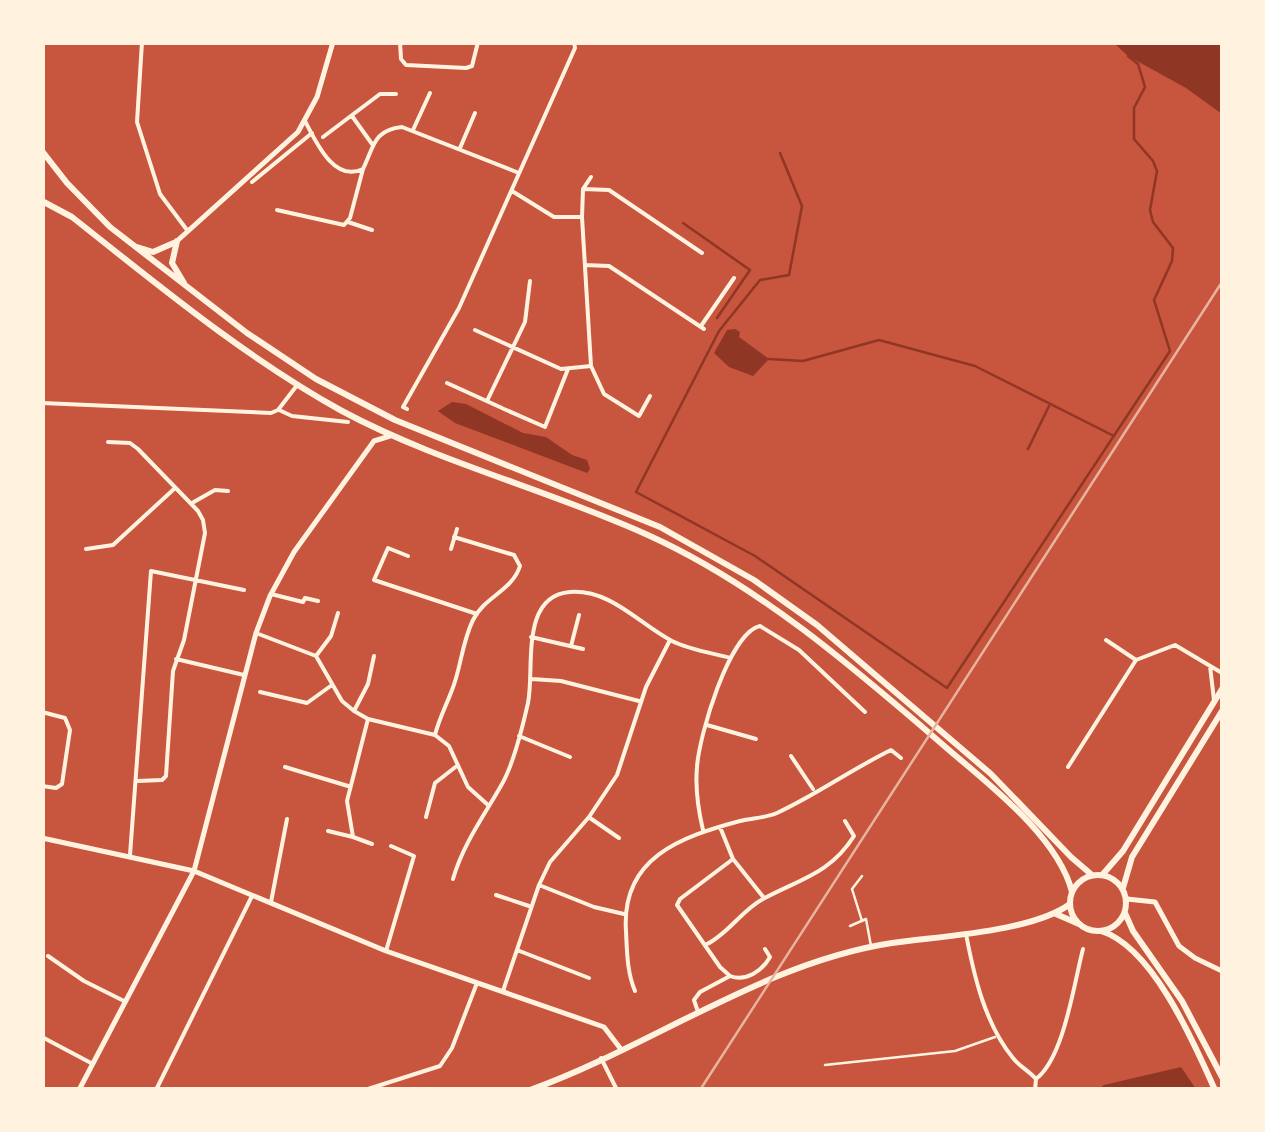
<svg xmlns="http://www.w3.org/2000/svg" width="1265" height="1132" font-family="'DM Sans',sans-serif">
  <rect width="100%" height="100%" fill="#c8553d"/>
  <path fill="#8f3625" d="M1114 43H1222V114L1186 88 1128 56Z
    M735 329 740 332 739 337 769 359 753 376 729 367 714 353 727 330Z
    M452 402 466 404 523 433 546 437 572 455 587 460 590 469 587 473 455 423 438 411Z
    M1181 1067 1196 1089H1099L1104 1085Z"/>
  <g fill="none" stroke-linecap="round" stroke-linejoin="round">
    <path stroke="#8f3625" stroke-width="2.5" d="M780 153 802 206 789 275 760 280 719 331 636 492 755 556 947 688 1170 351 1154 300 1172 261 1173 248 1153 222 1150 210 1157 171 1153 161 1134 139V108L1145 87 1138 64 1128 56
      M683 223 750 270 717 318
      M769 359 803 361 879 340 975 366 1114 436
      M1028 449 1049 406"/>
    <path stroke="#fff3e0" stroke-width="2.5" d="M862 921 852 889 862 876
      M850 926 866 919 871 946
      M825 1065 955 1051 995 1037"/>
    <path stroke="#fff3e0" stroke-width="4" d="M142 42 137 122 160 194 187 230
      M400 42 401 59 406 65 466 68 472 66 478 42
      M352 116 372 144
      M305 121C316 142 334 183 363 169 374 147 373 130 402 127L519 173
      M413 130 430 93
      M323 137 380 94H396
      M460 148 475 113
      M591 177 583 189 582 217 591 366 604 394 639 416 650 396
      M252 182 312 133
      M583 189 609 190 702 253
      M512 191 554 217H582
      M277 210 344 225 350 218 363 169
      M348 222 372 230
      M585 265 609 266 704 329
      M701 326 734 278
      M475 330 561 369 591 366
      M447 383 502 408
      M487 401 525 322 530 281
      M42 403 271 413 278 410 298 384
      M407 409 403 407 459 308 575 48 574 42
      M504 409 545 427 568 369
      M279 410 292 416 348 422
      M108 442 130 443 138 449 198 511 203 520 205 533 184 640 173 671 166 776 162 780 137 781
      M192 503 215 490 228 491
      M86 549 113 545 174 489
      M451 549 457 529
      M408 556 388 548 374 580 477 614
      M271 594 303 602 305 598 318 601
      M256 633 316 656 342 701 354 711 368 719 435 735 449 746 468 787 488 805
      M531 637 583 649
      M1106 640 1136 660
      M571 646 579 615
      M316 656 331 636 338 613
      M176 659 244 675
      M1210 666 1214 700
      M532 679 561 681 639 701
      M260 692 307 703 332 685
      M354 711 368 684 374 656
      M42 712 65 718 70 730 62 784 56 788 42 786
      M368 719 347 801 353 837 372 844
      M707 725 756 739
      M435 735C439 719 446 706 452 690 461 668 462 642 473 620 484 597 512 591 520 566L514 555 454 537
      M519 736 570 757
      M791 756 813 789
      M285 767 348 786
      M1068 767 1136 660 1175 645 1222 673
      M426 817 435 783 458 765
      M590 818 619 838
      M720 827 733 859 764 898
      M703 830C698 809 695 789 697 767 699 736 729 633 760 626L799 650 865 712
      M328 831 353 837
      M130 855 151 571 244 590
      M453 879C463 844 484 816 502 784 513 765 523 725 528 703 535 670 519 596 570 592 611 589 639 624 672 641 690 650 712 653 731 658
      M539 885 594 907 624 914
      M496 895 529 906
      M271 902 287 819
      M966 934C974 976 985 1024 1013 1058 1019 1066 1029 1071 1036 1079L1035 1090
      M707 944C728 934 742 910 763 899 800 879 830 874 854 836L845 821
      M517 950 589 978
      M386 951 414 856 391 846
      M48 956 84 981 124 1001
      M730 976C746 982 762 971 770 957L765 949
      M503 991 539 885 550 862 589 817 617 775 646 687 670 640
      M635 991C627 972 627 952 626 931 621 858 680 837 740 821 752 818 766 818 777 813 816 795 852 769 891 750L901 758
      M698 1012 694 1000 700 992 730 976 720 967 677 905 680 899 733 859
      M42 1037 91 1063
      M601 1058 617 1090
      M1036 1079C1064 1058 1074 983 1083 949
      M156 1090 252 896
      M365 1090 440 1066 452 1048 477 983"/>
    <path stroke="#fff3e0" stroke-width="5" d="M42 838 194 871 386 951 604 1027 620 1048
      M1127 899 1155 902 1179 946 1195 958 1222 971"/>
    <path stroke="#fff3e0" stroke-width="5" d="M177 241 298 132 317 97 333 42
      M79 1090 194 871 256 633 270 596 294 552 374 441 390 436"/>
    <path stroke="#fff3e0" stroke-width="6" d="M1056 914 1079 924
      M530 1090C650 1047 765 962 892 943 940 936 1032 932 1070 904"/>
    <path stroke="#fff3e0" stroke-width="6" d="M42 151 67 183 110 227 247 333 316 379 395 420 660 527 754 580 817 625 991 774 1071 857 1092 875
      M42 201 72 217C158 285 246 358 342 411 439 463 550 490 650 536 764 588 862 675 956 756 996 790 1059 840 1072 892
      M177 241 172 263 184 283
      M137 247 153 252 176 242
      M1103 874 1123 851 1222 689
      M1070 903a28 28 0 1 1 56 0a28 28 0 1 1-56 0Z
      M1123 888 1132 857 1222 711
      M1125 913 1133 931 1182 1001 1222 1077
      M1101 931C1153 947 1194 1043 1215 1090"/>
    <path stroke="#e9b49f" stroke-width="2.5" d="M700 1090 1222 282"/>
  </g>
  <rect width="1265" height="1132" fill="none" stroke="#fff3e0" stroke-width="90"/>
</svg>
